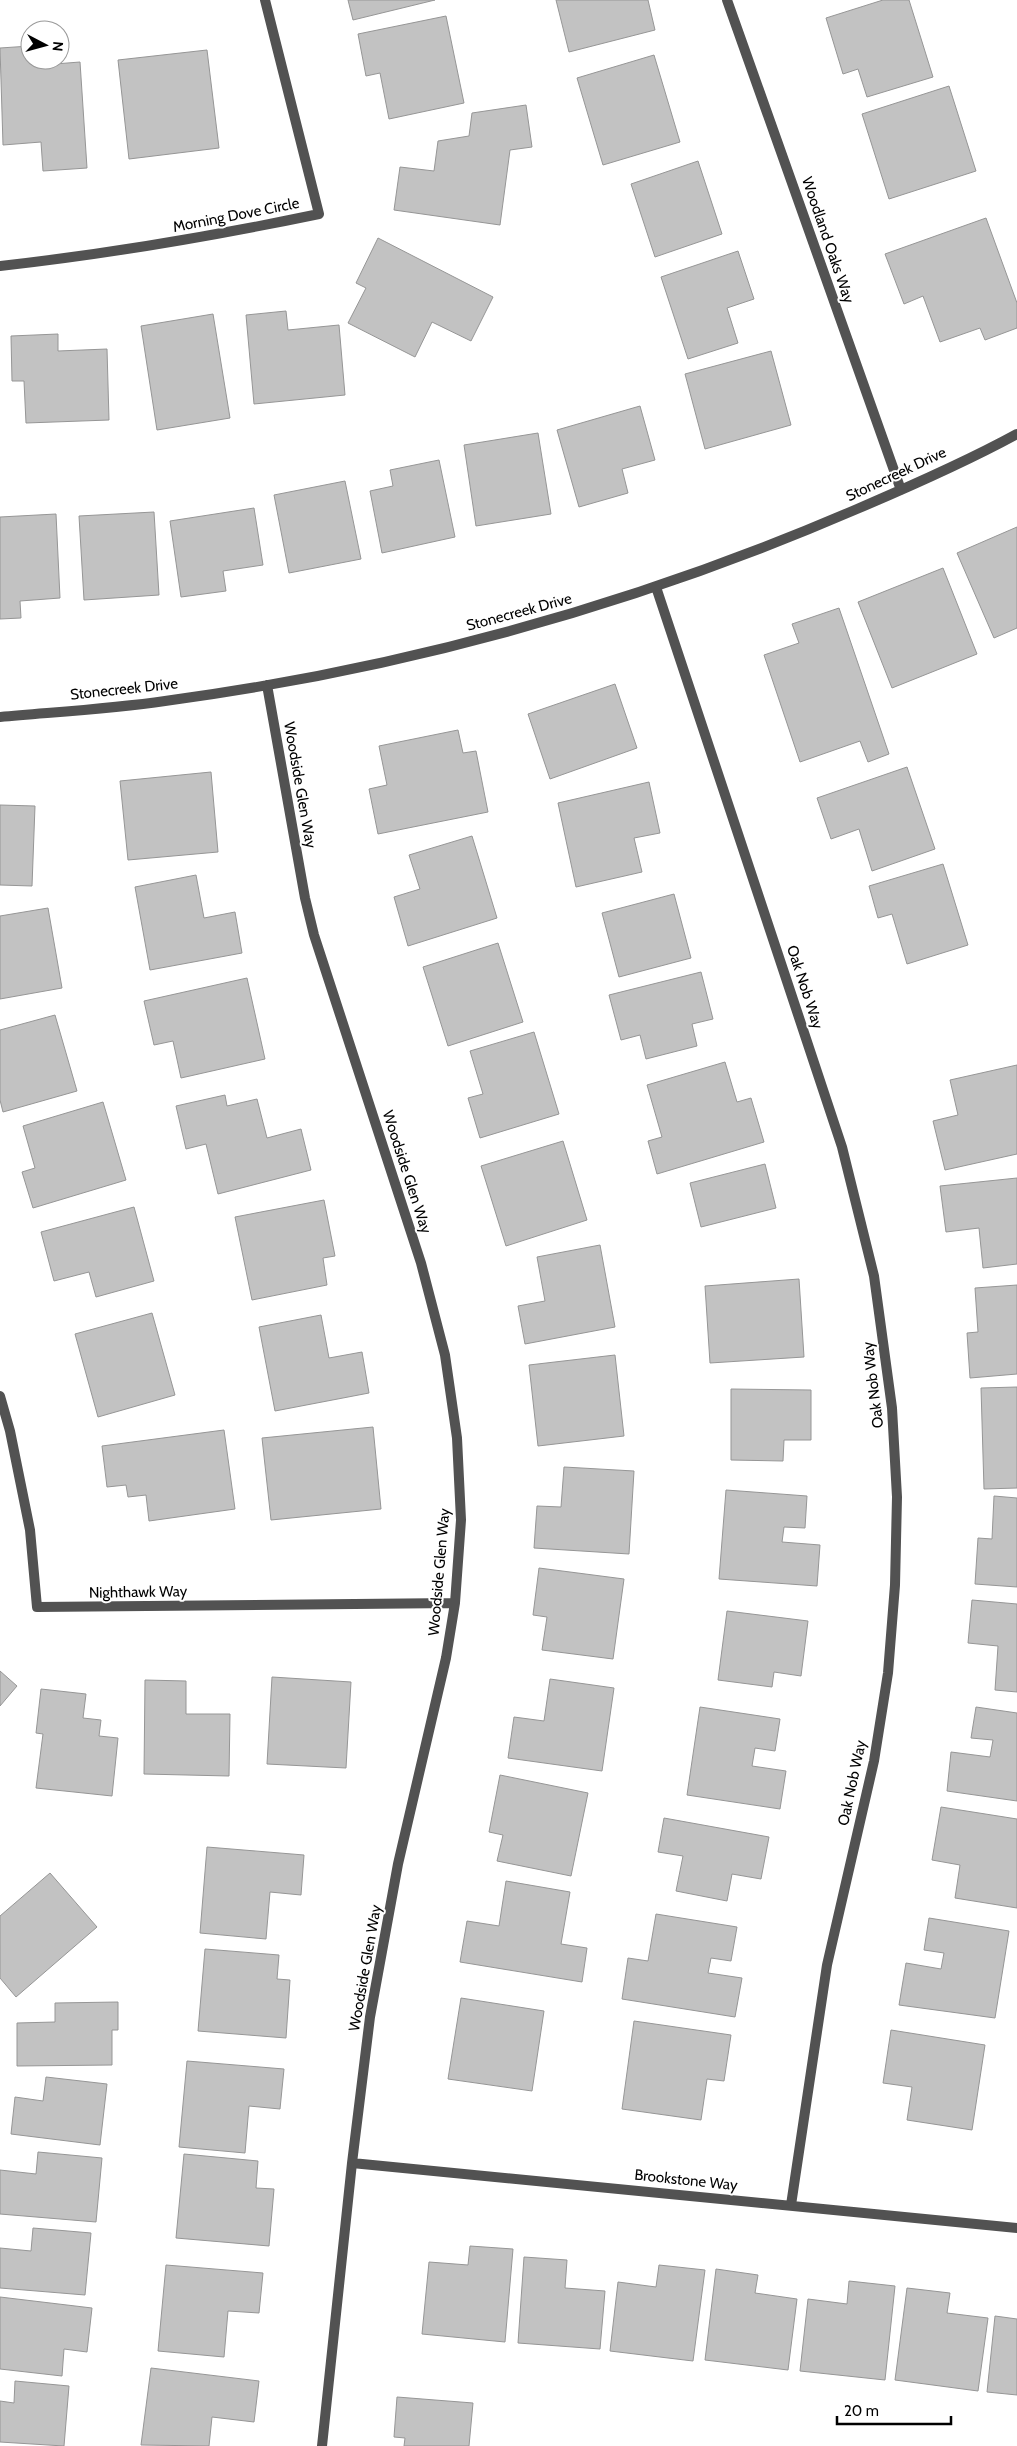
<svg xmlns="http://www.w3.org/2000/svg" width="1017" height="2446" font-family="Cabin,sans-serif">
  <rect width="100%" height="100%" fill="#fff"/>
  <path fill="#c2c2c2" stroke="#969696" d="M348 0H435L353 20Z
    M556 0H648L655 30 569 52Z
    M883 0H909L933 77 867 97 858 69 843 74 826 18Z
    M446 16 464 103 389 119 380 73 366 76 358 34Z
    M30 46V60H41L42 65 80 62 87 168 43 171 41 142 3 145 0 48Z
    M207 50 219 148 129 159 118 60Z
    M654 55 680 142 603 165 577 78Z
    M949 86 976 171 889 199 862 114Z
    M526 105 532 147 510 150 500 225 394 210 400 167 434 171 438 141 469 136 472 113Z
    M698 161 722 234 655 257 631 184Z
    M986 218 1017 303V328L985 340 980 328 940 342 923 296 904 304 885 254Z
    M378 238 493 297 471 341 432 322 415 357 348 323 366 288 356 283Z
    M738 251 754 299 727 308 738 343 688 359 661 277Z
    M286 311 288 330 339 325 345 395 254 404 246 315Z
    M213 314 230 418 157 430 141 326Z
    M58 334V351L107 349 109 420 26 423 24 381H12L11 336Z
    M771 351 791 425 705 449 685 374Z
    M640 406 655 460 622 469 628 493 579 507 557 430Z
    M538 433 551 514 476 526 464 445Z
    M439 460 455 537 382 553 370 491 393 486 390 470Z
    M345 481 361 559 289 573 274 495Z
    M254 508 263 565 223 571 226 591 181 597 170 521Z
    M154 512 159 595 84 600 79 516Z
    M56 514 60 598 20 601 21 618 0 619V517Z
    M1017 527V628L994 638 957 553Z
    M943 568 977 654 892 688 858 602Z
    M839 608 889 754 868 762 860 741 800 762 764 655 799 643 792 624Z
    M615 684 637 748 550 779 528 714Z
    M458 730 463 753 476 751 488 812 378 834 369 789 387 785 379 746Z
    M907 767 935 849 872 871 859 829 831 839 817 798Z
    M211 772 218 852 128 860 120 781Z
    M649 782 660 833 634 838 642 872 576 887 558 803Z
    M0 805 35 806 32 886 0 885Z
    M472 836 497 918 408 946 394 897 420 889 409 855Z
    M943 864 968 945 907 964 892 914 878 918 869 886Z
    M196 875 204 918 235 912 242 953 150 970 135 887Z
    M674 894 691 958 619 977 602 913Z
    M48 908 62 988 0 999V916Z
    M498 943 523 1022 448 1046 423 967Z
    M701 972 713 1019 692 1024 697 1046 646 1059 640 1035 621 1040 609 995Z
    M247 978 265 1059 181 1078 173 1041 154 1045 144 1001Z
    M55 1015 77 1091 3 1112 0 1100V1030Z
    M534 1032 559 1114 480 1138 468 1098 483 1094 470 1051Z
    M725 1062 737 1102 751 1098 764 1142 657 1174 648 1141 662 1137 647 1085Z
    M1017 1065V1154L945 1170 933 1121 958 1115 950 1080Z
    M225 1095 227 1106 257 1099 267 1138 301 1129 311 1170 218 1194 206 1144 186 1149 176 1106Z
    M103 1102 126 1180 33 1208 22 1172 35 1168 23 1126Z
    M563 1141 587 1220 506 1246 481 1166Z
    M765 1164 776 1208 701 1227 690 1183Z
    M1017 1178V1264L983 1268 979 1228 946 1232 940 1186Z
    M324 1200 335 1256 323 1258 327 1285 252 1300 235 1217Z
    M134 1207 154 1281 96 1297 89 1272 54 1281 41 1232Z
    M600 1245 615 1327 525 1344 518 1306 545 1301 537 1257Z
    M799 1279 804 1357 710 1363 705 1286Z
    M1017 1285V1374L970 1378 967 1333 978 1332 975 1288Z
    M152 1313 175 1395 98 1417 75 1334Z
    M321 1315 329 1358 362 1352 369 1393 275 1411 259 1327Z
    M615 1355 624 1436 538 1446 529 1365Z
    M1017 1387V1488L984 1489 981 1388Z
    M731 1389 811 1390V1440H784L783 1461 731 1460Z
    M373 1427 381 1509 271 1520 262 1438Z
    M224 1430 235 1509 149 1521 146 1495 128 1497 126 1485 107 1487 102 1446Z
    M564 1467 634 1471 629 1554 534 1548 537 1506 561 1507Z
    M726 1490 807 1496 805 1528 784 1527 782 1542 820 1545 817 1586 719 1579Z
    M994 1496 1017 1498V1587L975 1584 978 1538 992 1539Z
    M539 1568 624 1579 613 1659 542 1650 547 1617 533 1615Z
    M972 1600 1017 1604V1692L995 1690 998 1646 968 1643Z
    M727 1611 808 1621 801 1676 774 1672 772 1687 718 1680Z
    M0 1671 17 1686 0 1706Z
    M272 1677 351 1682 346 1768 267 1764Z
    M550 1679 614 1688 602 1771 508 1758 514 1717 544 1721Z
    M145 1680 186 1681V1714H230L229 1776 144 1774Z
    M41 1689 86 1694 83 1718 101 1720 99 1736 118 1738 112 1796 36 1788 43 1734 36 1733Z
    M700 1707 780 1719 775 1751 755 1748 752 1766 786 1771 780 1809 687 1795Z
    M976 1707 1017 1713V1801L947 1791 951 1752 990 1757 993 1740 971 1738Z
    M500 1775 588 1793 571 1876 497 1861 503 1835 489 1832Z
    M941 1807 1017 1819V1908L955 1898 960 1865 932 1860Z
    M664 1818 769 1837 761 1879 732 1874 727 1901 676 1891 683 1856 658 1852Z
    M207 1847 304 1855 301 1895 270 1892 266 1939 200 1933Z
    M50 1873 97 1927 16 1997 0 1978V1916Z
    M506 1881 570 1892 561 1944 587 1948 582 1982 460 1962 467 1921 499 1926Z
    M656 1914 737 1927 731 1961 711 1958 708 1973 742 1978 735 2017 622 1999 628 1958 648 1961Z
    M929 1918 1009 1931 995 2018 899 2005 906 1963 941 1969 944 1953 924 1950Z
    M205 1949 279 1955 277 1979 290 1980 286 2038 198 2031Z
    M461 1998 544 2011 532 2091 448 2079Z
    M118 2002V2030H112V2065L17 2066V2023L55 2022V2003Z
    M634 2021 731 2035 724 2081 707 2079 701 2120 622 2109Z
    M891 2030 985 2045 972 2130 907 2120 912 2087 883 2083Z
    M187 2061 284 2069 280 2109 249 2106 245 2153 179 2147Z
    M46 2077 107 2084 100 2145 11 2134 15 2097 43 2101Z
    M38 2152 102 2158 96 2222 0 2214V2170L36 2174Z
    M184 2154 258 2161 256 2188 274 2189 269 2246 176 2238Z
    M33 2228 91 2233 85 2295 0 2288V2248L31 2251Z
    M470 2246 513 2249 505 2342 422 2334 429 2262 468 2265Z
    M524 2257 567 2260 565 2288 605 2291 600 2349 518 2343Z
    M166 2265 263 2273 259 2313 228 2311 224 2357 158 2351Z
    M659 2265 705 2270 693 2361 610 2351 618 2282 656 2287Z
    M716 2269 758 2275 755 2293 797 2299 788 2370 705 2360Z
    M849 2281 895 2286 885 2380 800 2371 808 2299 847 2304Z
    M907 2288 950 2293 947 2313 988 2318 978 2391 895 2380Z
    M0 2297 92 2308 87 2352 64 2349 62 2376 0 2369Z
    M995 2316 1017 2319V2395L987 2392Z
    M151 2368 259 2381 254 2422 212 2417 209 2446 141 2445Z
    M15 2381 69 2386 64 2446 0 2442V2401L14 2403Z
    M397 2397 473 2403 469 2446H404L405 2438 394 2437Z"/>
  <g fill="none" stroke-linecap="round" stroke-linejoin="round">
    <path stroke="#525252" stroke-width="10" d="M727 0 901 490
      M0 266C108 254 213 236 319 214L265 0
      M656 587 842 1147 874 1276 892 1408 897 1497 895 1585 888 1673 874 1761 827 1965 791 2205
      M267 685 305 898 314 935 421 1263 445 1355 457 1438 461 1520 455 1603 446 1658 398 1864 370 2017 352 2163 322 2446
      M0 717C55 712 110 709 165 701 403 669 637 604 857 509 911 486 966 462 1017 434
      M0 1396 10 1431 30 1530 37 1607 455 1603
      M352 2163 1017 2228"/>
  </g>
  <g text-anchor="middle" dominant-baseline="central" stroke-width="4" stroke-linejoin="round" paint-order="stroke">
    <g font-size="15" fill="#000" stroke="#fff">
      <text transform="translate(236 215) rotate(-11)">Morning Dove Circle</text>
      <text transform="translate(828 240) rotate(71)">Woodland Oaks Way</text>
      <text transform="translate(896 474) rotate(-25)">Stonecreek Drive</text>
      <text transform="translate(519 612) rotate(-15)">Stonecreek Drive</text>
      <text transform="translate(124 689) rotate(-6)">Stonecreek Drive</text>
      <text transform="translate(300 785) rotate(80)">Woodside Glen Way</text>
      <text transform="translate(805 987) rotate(72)">Oak Nob Way</text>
      <text transform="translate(407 1172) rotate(72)">Woodside Glen Way</text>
      <text transform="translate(873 1385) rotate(-97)">Oak Nob Way</text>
      <text transform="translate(439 1572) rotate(-85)">Woodside Glen Way</text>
      <text transform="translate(138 1592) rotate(-1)">Nighthawk Way</text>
      <text transform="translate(852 1783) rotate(-78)">Oak Nob Way</text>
      <text transform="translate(365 1968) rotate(-80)">Woodside Glen Way</text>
      <text transform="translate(686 2180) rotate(6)">Brookstone Way</text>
    </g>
  </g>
  <g transform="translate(45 45) rotate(96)"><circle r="24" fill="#ffffff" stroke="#999999"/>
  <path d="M0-4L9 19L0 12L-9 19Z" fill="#000000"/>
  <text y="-8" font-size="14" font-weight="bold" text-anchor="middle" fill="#000000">N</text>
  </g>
  <path d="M837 2416v8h114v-8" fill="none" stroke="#000000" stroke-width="2.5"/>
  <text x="844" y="2416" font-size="15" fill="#000000" stroke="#ffffff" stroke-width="4" paint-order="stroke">20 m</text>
</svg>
